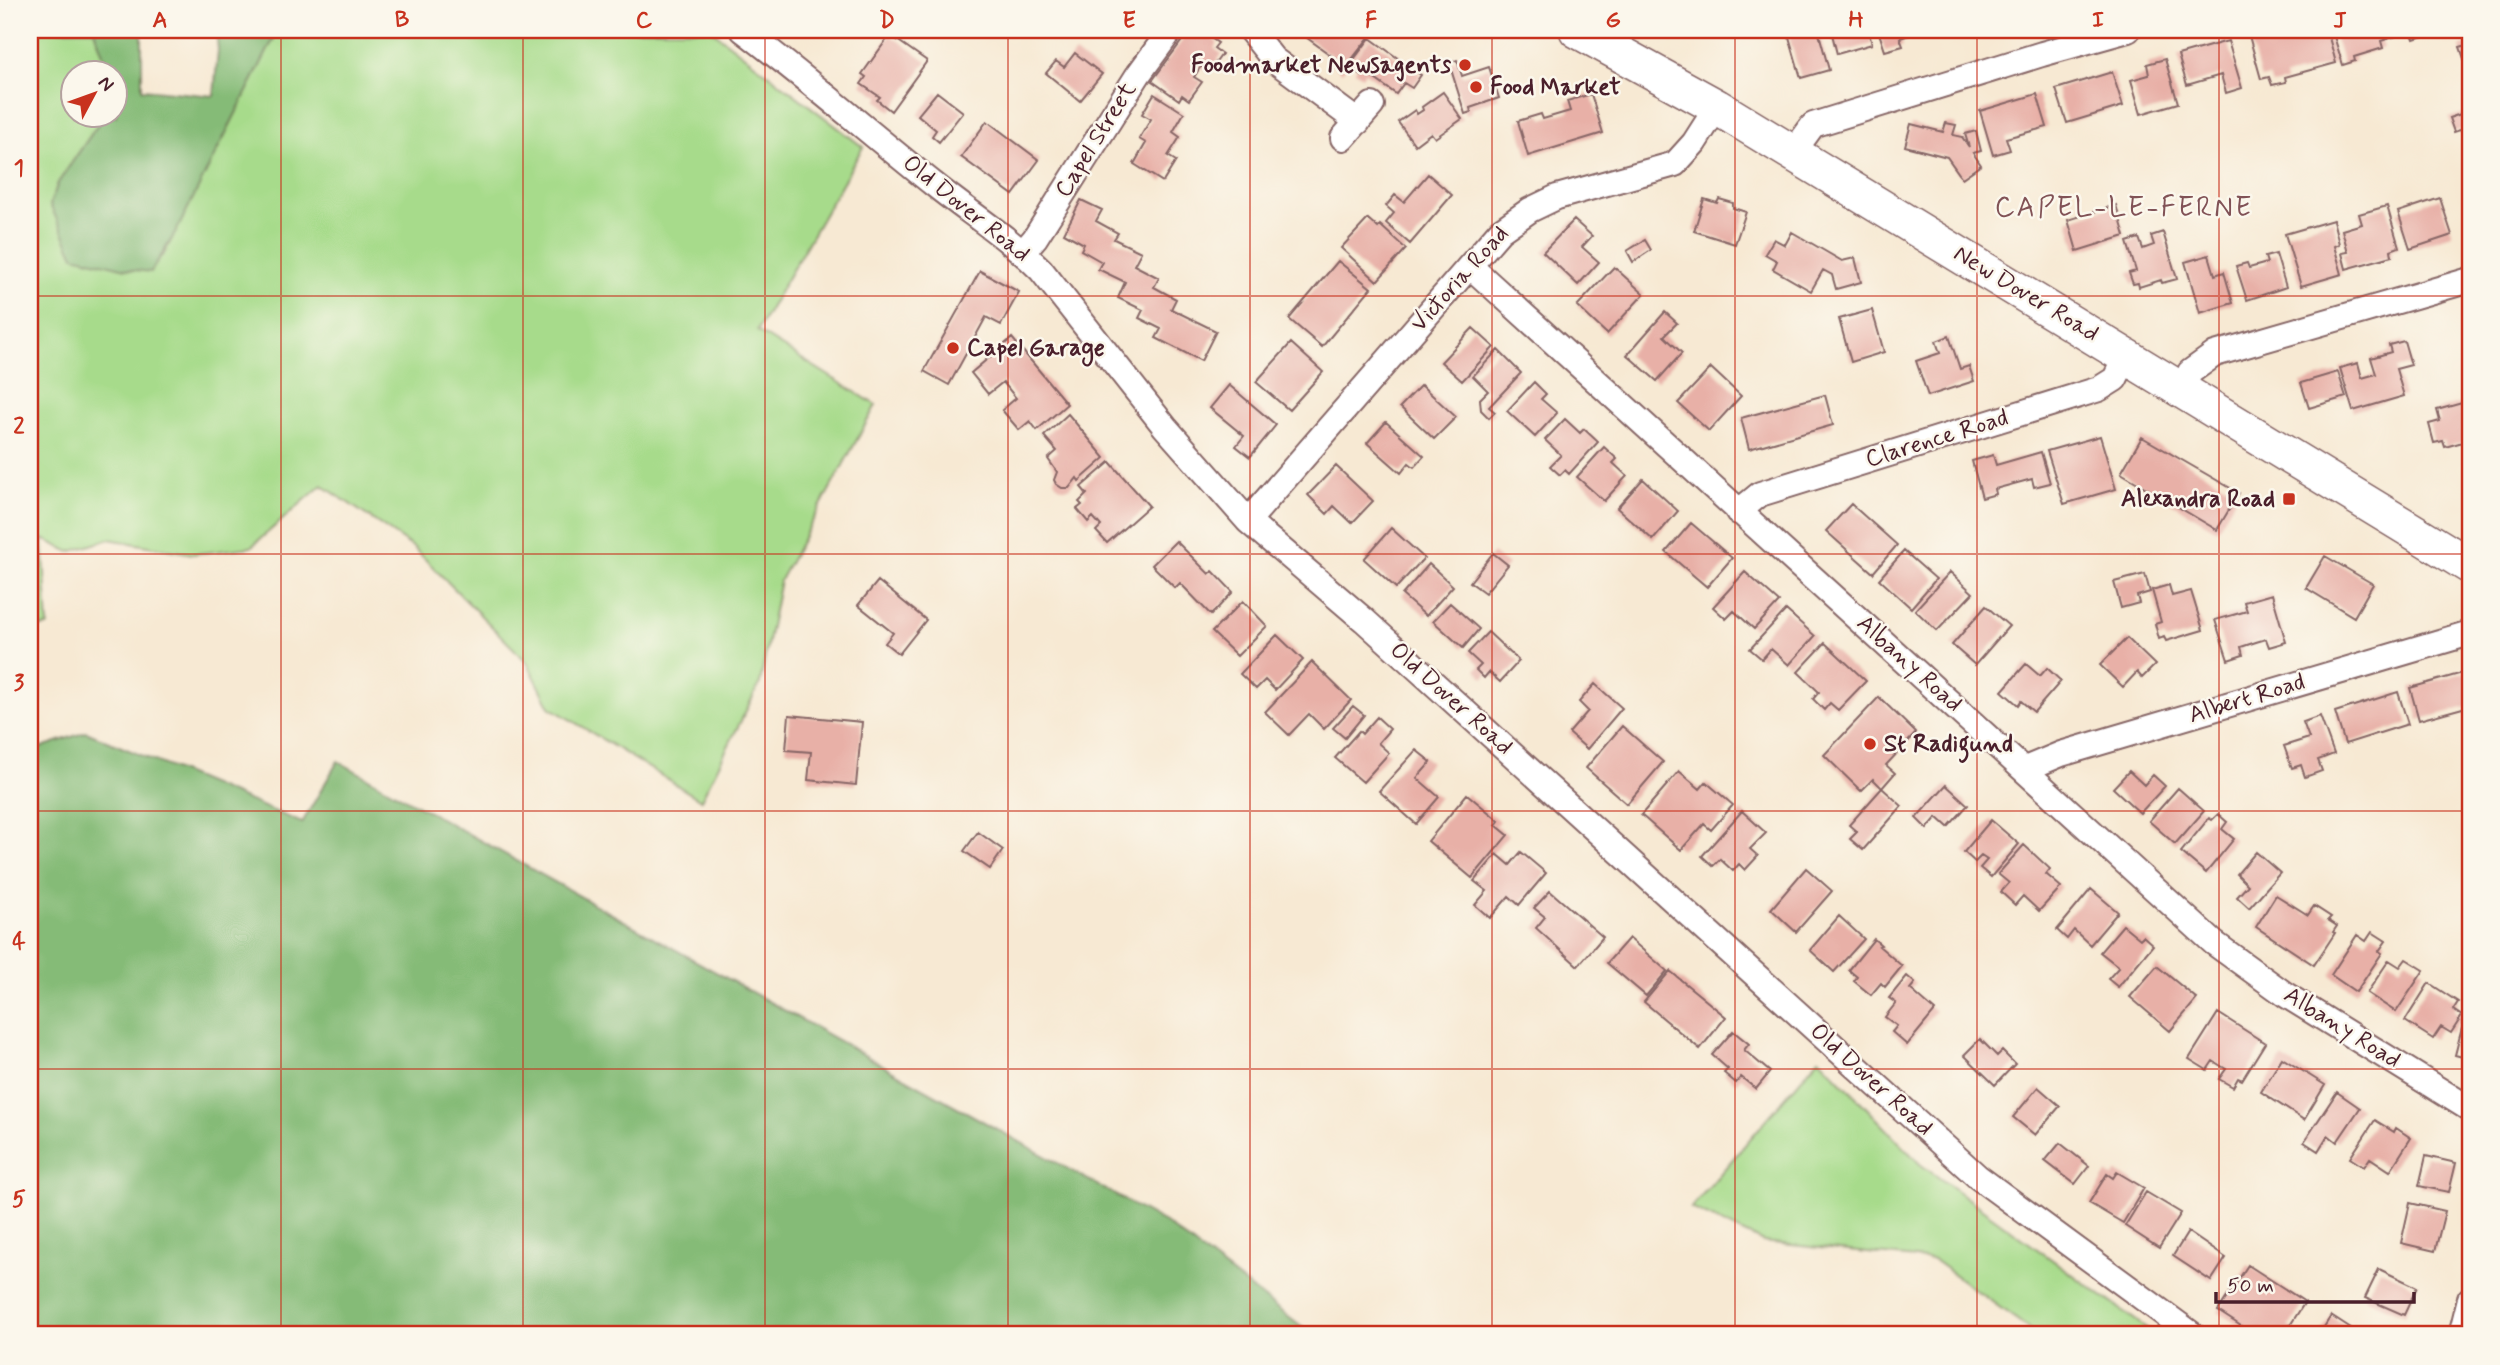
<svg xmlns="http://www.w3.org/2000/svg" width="2500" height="1365" font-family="Mynerve,sans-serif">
  <rect width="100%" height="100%" fill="#fbf7ec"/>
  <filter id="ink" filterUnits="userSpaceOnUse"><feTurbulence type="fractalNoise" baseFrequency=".0143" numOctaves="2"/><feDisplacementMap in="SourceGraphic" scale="14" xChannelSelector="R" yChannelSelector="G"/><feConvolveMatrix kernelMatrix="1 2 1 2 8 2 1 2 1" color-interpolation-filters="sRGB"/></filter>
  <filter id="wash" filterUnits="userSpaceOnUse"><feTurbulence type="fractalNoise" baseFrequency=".00686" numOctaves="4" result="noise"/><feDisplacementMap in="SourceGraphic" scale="28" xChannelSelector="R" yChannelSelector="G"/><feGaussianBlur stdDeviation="1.57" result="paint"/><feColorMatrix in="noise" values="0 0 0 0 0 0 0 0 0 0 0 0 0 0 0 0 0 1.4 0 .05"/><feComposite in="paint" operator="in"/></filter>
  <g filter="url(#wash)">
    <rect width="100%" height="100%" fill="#f7e9d3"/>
    <path fill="#a7db8b" stroke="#787d5b" stroke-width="2" d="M30 30H94L110 73 74 74V116H107L101 120 58 183 50 205 163 256 278 30H711L863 147 757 331 876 405 780 580 760 683 701 800 550 707 527 662 414 548 322 485 251 547 193 554 109 539 70 552 43 539 48 626 30 629Z
      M1819 1058 1920 1164 2156 1335H2038L1934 1260 1763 1242 1691 1208Z"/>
    <path fill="#85bb77" stroke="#686d51" stroke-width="2" d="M94 30H142V89L214 96 218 50 216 30H278L176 232 151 272 126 269 74 256 50 205 58 183 101 120 107 116H116V109L120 105 116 91V74L110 73Z
      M86 732 302 823 338 761 1165 1223 1312 1335H30V751Z"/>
    <g id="blocks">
      <path fill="#e8b0a7" d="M1190 30H1199L1218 43 1214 48 1222 54 1209 72 1201 66 1194 77 1202 82 1189 100 1182 95 1179 100 1152 81Z
        M1285 30H1299L1294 37Z
        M1307 30H1360L1369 37 1342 72 1332 64 1336 59 1303 35Z
        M1787 30H1818L1829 70 1801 78Z
        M1831 30H1868L1872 44 1837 54Z
        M1878 30H1925L1900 38 1903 46 1885 51Z
        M2258 30H2327L2336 63 2285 77 2286 82 2272 85 2269 77 2261 79 2248 32Z
        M2332 30H2431L2432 33 2414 39 2411 31 2381 41 2383 48 2354 57 2355 61 2343 65Z
        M890 35 927 61 891 111 877 100 880 97 861 84 866 77 862 74Z
        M1370 38 1421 75 1412 88 1404 83 1396 94 1365 72 1362 76 1355 71 1358 66 1352 62Z
        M2228 41 2242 88 2226 93 2221 75 2187 85 2178 55Z
        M2470 44V76L2460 47Z
        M1075 53 1102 74 1080 101 1046 73 1056 61 1064 67Z
        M2165 59 2178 103 2141 114 2131 80 2149 75 2147 64Z
        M1457 60 1462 76 1489 67 1499 98 1470 108 1471 112 1465 114 1449 63Z
        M2112 72 2123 106 2067 123 2056 89Z
        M937 92 963 112 939 142 932 136 936 130 918 115Z
        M1443 92 1462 119 1435 138 1431 133 1415 145 1398 122 1415 110 1417 114 1423 110 1422 107Z
        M1154 94 1184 113 1173 132 1180 137 1168 156 1176 161 1163 182 1134 164 1146 143 1139 139 1151 119 1142 114Z
        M1591 94 1603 133 1528 156 1518 121 1541 114 1543 119 1570 111 1567 101Z
        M2037 94 2047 127 2006 138 2010 150 1993 155 1980 111Z
        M2470 111V139L2466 128 2454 132 2449 118Z
        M987 121 1039 160 1013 195 961 157Z
        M1946 123 1956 125 1953 135 1962 137 1969 147 1965 134 1976 131 1981 151 1973 153 1981 165 1962 178 1947 157 1905 146 1911 124 1943 132Z
        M1428 174 1452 195 1410 244 1386 223 1394 213 1386 206 1395 195 1404 202Z
        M2440 198 2452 235 2410 249 2398 212Z
        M1704 199 1717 203 1719 199 1733 203V208L1746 212 1735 244 1694 231Z
        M1081 200 1102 210 1096 221 1118 233 1114 239 1141 252 1134 265 1159 278 1154 287 1176 299 1171 309 1216 331 1201 361 1156 338 1161 329 1139 318 1143 310 1118 298 1125 282 1098 269 1102 262 1081 250 1084 244 1064 233Z
        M2116 205 2125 236 2077 251 2068 220Z
        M2387 206 2399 247 2391 250 2392 256 2346 269 2342 253 2348 252 2342 230 2362 224 2359 214Z
        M1368 219 1378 228 1380 225 1406 249 1377 281 1341 248Z
        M1574 220 1592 236 1582 247 1599 262 1578 285 1543 252Z
        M2333 220 2339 244 2334 246 2342 274 2301 286 2285 234Z
        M1792 232 1842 261 1855 258 1861 282 1836 289 1832 275 1823 270 1811 291 1773 269 1777 261 1765 254 1774 239 1785 245Z
        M2163 232 2177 279 2162 283 2161 280 2139 287 2138 283 2133 284 2129 273 2136 271 2127 242 2139 238 2143 249 2154 245 2151 236Z
        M1645 240 1651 250 1633 262 1627 251Z
        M2276 254 2286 287 2247 300 2236 266 2247 263 2249 268 2267 263 2265 257Z
        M2209 255 2215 275 2224 272 2233 303 2200 313 2185 262Z
        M1338 261 1371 288 1322 347 1289 319Z
        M1614 267 1644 294 1607 334 1577 306Z
        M980 271 1019 292 1001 325 986 317 949 385 924 371Z
        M1872 310 1884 352 1851 362 1839 319Z
        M1665 312 1677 323 1664 336 1682 353 1657 381 1627 355Z
        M1473 328 1494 347 1462 381 1441 362Z
        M1949 336 1960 369 1969 366 1974 381 1928 396 1916 361 1940 353 1936 341Z
        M1012 338 1067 404 1037 430 1030 421 1019 430 1002 410 1016 398 1003 382 988 394 971 373Z
        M2404 341 2411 365 2396 369 2404 396 2353 411 2340 368 2358 363 2362 378 2376 374 2371 358 2391 352 2389 345Z
        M1291 343 1323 372 1289 410 1256 382Z
        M1498 350 1521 373 1489 407 1495 412 1489 418 1481 410 1480 399 1488 391 1473 376Z
        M1711 368 1741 396 1709 431 1678 403Z
        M2338 372 2346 397 2309 408 2301 383Z
        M1534 382 1546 394 1541 399 1557 413 1535 437 1507 411Z
        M1229 385 1276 425 1250 457 1236 446 1244 436 1210 408Z
        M1421 385 1456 417 1434 439 1400 407Z
        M1825 395 1833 425 1749 449 1741 418Z
        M2469 401 2470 440 2445 447 2443 441 2434 443 2429 424 2440 421 2437 410Z
        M1068 414 1105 458 1079 481 1077 478 1069 488H1062L1056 484 1054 480 1057 472 1048 459 1057 451 1044 436Z
        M1565 419 1580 433 1584 429 1598 442 1569 474 1565 470 1560 475 1550 466 1561 455 1545 440Z
        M1386 422 1424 456 1414 467 1409 463 1401 473 1367 443Z
        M2100 436 2116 489 2064 504 2047 451Z
        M2142 437 2239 493 2217 530 2121 473Z
        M1604 447 1617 459 1613 463 1627 476 1604 501 1577 477Z
        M2041 452 2050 483 2034 487 2032 479 1995 489 1996 494 1982 498 1972 461 1993 455 1996 465Z
        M1110 462 1149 506 1107 543 1096 531 1101 526 1093 517 1088 522 1077 509 1082 505 1079 502 1087 494 1081 487Z
        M1336 466 1373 501 1352 523 1334 506 1327 514 1308 495Z
        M1643 479 1678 511 1653 540 1617 508Z
        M1851 504 1897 545 1873 573 1826 531Z
        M1691 523 1732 558 1707 587 1666 552Z
        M1391 528 1424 558 1396 588 1364 559Z
        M1176 541 1209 574 1213 571 1233 592 1211 615 1180 583 1175 588 1152 565Z
        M1904 551 1936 579 1911 608 1879 579Z
        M1493 553 1508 565 1485 593 1470 582Z
        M2325 556 2373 584 2354 617 2306 588Z
        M1429 564 1453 586 1426 616 1402 595Z
        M1745 572 1779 602 1754 629 1734 611 1726 619 1713 607Z
        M1950 572 1973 593 1937 631 1915 610Z
        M2145 574 2150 592 2137 596 2139 603 2121 608 2114 582Z
        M878 581 926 620 899 654 885 643 893 633 858 605Z
        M2169 585 2172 596 2191 591 2203 630 2166 641 2164 637 2159 639 2155 624 2161 622 2152 590Z
        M2272 594 2286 642 2269 647 2266 639 2256 642 2241 647 2243 655 2228 660 2215 620 2247 611 2244 602Z
        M1243 601 1267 626 1237 656 1212 632Z
        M1450 603 1479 629 1463 648 1433 621Z
        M1986 606 2009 626 1975 665 1952 645Z
        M1786 610 1815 636 1789 665 1771 649 1762 659 1750 649Z
        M1488 632 1519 661 1500 682 1489 672 1484 678 1476 670 1481 665 1468 653Z
        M1277 635 1303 660 1275 690 1265 680 1256 689 1240 674Z
        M2127 638 2155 665 2142 678 2137 672 2123 687 2100 665Z
        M1825 643 1866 681 1838 710 1830 703 1824 710 1813 699 1819 692 1798 672Z
        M1312 662 1351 700 1324 729 1309 714 1289 735 1265 712Z
        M2026 664 2040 676 2047 668 2061 681 2034 712 2021 701 2018 705 2002 691Z
        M2466 672 2470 688V706L2419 720 2410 688Z
        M1595 684 1622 708 1587 749 1569 733 1588 711 1579 702Z
        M2398 692 2408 724 2345 744 2335 712Z
        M1879 697 1916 733 1886 765 1895 773 1882 788 1873 779 1861 791 1824 755Z
        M1353 706 1364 715 1345 738 1333 728Z
        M789 715 862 722 856 785 808 780 811 752 786 750Z
        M2320 716 2334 754 2318 760 2322 771 2305 777 2301 765 2292 768 2284 746 2309 738 2303 722Z
        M1377 717 1390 729 1378 743 1389 753 1363 782 1335 758 1359 731 1362 734Z
        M1622 726 1663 762 1627 804 1586 768Z
        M1416 750 1431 762 1417 778 1439 797 1416 824 1379 791Z
        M1679 771 1700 789 1706 782 1733 805 1711 830 1704 824 1681 850 1641 815Z
        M2129 771 2144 785 2153 775 2165 786 2140 813 2113 788Z
        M1946 785 1968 805 1948 827 1937 817 1927 829 1916 818Z
        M1882 788 1902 806 1863 850 1850 839 1857 832 1849 825Z
        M2178 788 2204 811 2175 844 2149 821Z
        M1467 794 1499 821 1496 825 1508 835 1472 878 1428 841Z
        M1742 811 1766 833 1750 849 1758 856 1745 870 1739 864 1733 871 1720 859 1713 866 1702 856Z
        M2218 814 2227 822 2222 829 2234 839 2206 873 2181 852 2209 818 2212 820Z
        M1991 820 2019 844 1991 877 1980 868 1987 860 1981 856 1975 862 1964 852Z
        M978 832 1003 850 990 869 964 851Z
        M2024 845 2050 869 2046 874 2061 887 2039 911 2023 896 2015 905 2001 892 2009 883 1998 874Z
        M1521 852 1546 873 1519 905 1509 896 1490 918 1475 905 1487 891 1474 881 1497 854 1510 865Z
        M2256 852 2280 873 2249 908 2237 897 2248 885 2237 874Z
        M1806 868 1832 891 1796 932 1771 909Z
        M2091 889 2118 912 2090 945 2074 930 2067 939 2057 930Z
        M1550 891 1603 937 1578 966 1536 928 1545 917 1534 908Z
        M2276 895 2308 915 2314 906 2331 917 2328 920 2337 926 2333 932 2335 933 2314 965 2256 927Z
        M1839 916 1864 939 1834 972 1810 950Z
        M2123 925 2140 939 2143 936 2153 945 2118 987 2108 979 2119 967 2100 952Z
        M2372 932 2386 941 2379 951 2382 953 2356 992 2331 975 2357 935 2366 941Z
        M1629 938 1667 971 1646 996 1607 963Z
        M1874 939 1881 945 1879 946 1902 966 1885 987 1881 983 1871 995 1854 981 1857 977 1849 970Z
        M2406 959 2424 970 2396 1012 2367 993 2389 960 2400 967Z
        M2157 966 2197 999 2170 1031 2130 997Z
        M1670 971 1726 1017 1700 1049 1644 1002Z
        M1907 976 1915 983 1910 989 1935 1011 1907 1045 1892 1032 1897 1026 1885 1017 1896 1003 1889 998Z
        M2429 983 2458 1002 2453 1010 2462 1016 2451 1033 2441 1027 2433 1039 2405 1021Z
        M2218 1013 2265 1043 2242 1080 2238 1078 2233 1087 2219 1079 2226 1069 2213 1061 2207 1070 2189 1059Z
        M2465 1016 2470 1018V1059L2455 1055Z
        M1733 1031 1749 1044 1744 1050 1770 1072 1756 1089 1741 1077 1736 1083 1724 1073 1728 1069 1712 1055Z
        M1980 1039 1997 1056 2002 1051 2015 1064 1995 1085 1964 1055Z
        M2282 1058 2325 1085 2304 1120 2261 1092Z
        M2038 1087 2060 1106 2035 1135 2013 1117Z
        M2337 1092 2360 1108 2337 1142 2328 1135 2318 1151 2304 1142Z
        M2375 1120 2394 1132 2396 1128 2411 1138 2390 1171 2370 1158 2364 1167 2350 1158Z
        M2060 1143 2089 1166 2075 1184 2045 1161Z
        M2426 1156 2456 1163 2449 1192 2419 1186Z
        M2117 1172 2144 1188 2123 1223 2089 1203 2107 1174 2113 1178Z
        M2146 1192 2181 1213 2159 1248 2125 1226Z
        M2410 1203 2445 1211 2435 1251 2401 1243Z
        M2188 1232 2226 1258 2211 1281 2173 1256Z
        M2248 1265 2305 1302 2289 1327 2301 1335H2255L2218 1311Z
        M2379 1269 2417 1287 2404 1315 2365 1298Z
        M2331 1316 2360 1335H2319Z"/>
    </g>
  </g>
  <g filter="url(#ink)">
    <use href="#blocks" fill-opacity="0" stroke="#876666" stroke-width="2"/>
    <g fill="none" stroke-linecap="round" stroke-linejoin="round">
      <g stroke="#876666" stroke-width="28">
        <path id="street" d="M743 30C809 80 871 134 936 186 971 214 1009 238 1041 270L1165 427 1248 521 1364 620 1978 1177 2193 1335
          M1250 30 1273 59 1358 122
          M1343 138 1372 105
          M1792 154 1813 125 2042 54 2128 30
          M1023 252 1035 238 1138 75 1171 30
          M1470 266 2214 943 2286 995 2470 1109
          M2182 391 2190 372 2215 354 2470 280
          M1738 512 1760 494 2099 389 2115 379 2126 356
          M1248 521 1500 231 1530 210 1557 197 1675 164 1694 143 1717 107
          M2025 769 2061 754 2470 633
          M2461 1335 2470 1299"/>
      </g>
      <g stroke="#876666" stroke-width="38">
        <path id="secondary" d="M1577 30 1717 107 2470 566"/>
      </g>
      <use href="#street" stroke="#fff" stroke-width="24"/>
      <use href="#secondary" stroke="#fff" stroke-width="35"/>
    </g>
  </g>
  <path fill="none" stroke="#c8321e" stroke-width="2" stroke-opacity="0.55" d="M281 30V1335M523 30V1335M765 30V1335M1008 30V1335M1250 30V1335M1492 30V1335M1735 30V1335M1977 30V1335M2219 30V1335M30 296H2470M30 554H2470M30 811H2470M30 1069H2470"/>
  <g fill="#c8321e" stroke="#fbf7ec" stroke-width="2.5">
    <circle cx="1465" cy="65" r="7"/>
    <circle cx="1476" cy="87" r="7"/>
    <circle cx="953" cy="348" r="7"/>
    <rect x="2282" y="492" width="14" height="14" rx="3.5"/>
    <circle cx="1870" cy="744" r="7"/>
  </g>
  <g text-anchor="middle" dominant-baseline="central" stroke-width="5" stroke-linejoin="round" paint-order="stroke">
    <g font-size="24" font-weight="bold" fill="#4a1f2b" stroke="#fbf7ec" text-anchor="start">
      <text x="1451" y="65" text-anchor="end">Foodmarket Newsagents</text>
      <text x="1490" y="87">Food Market</text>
      <text x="967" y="348">Capel Garage</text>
      <text x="2275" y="499" text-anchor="end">Alexandra Road</text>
      <text x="1884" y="744">St Radigund</text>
    </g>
    <g font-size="24" fill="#4a1f2b" stroke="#fbf7ec">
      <text transform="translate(1096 140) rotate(-58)">Capel Street</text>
      <text transform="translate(966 209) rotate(39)">Old Dover Road</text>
      <text transform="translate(1460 279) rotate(-48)">Victoria Road</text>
      <text transform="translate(2026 294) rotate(31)">New Dover Road</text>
      <text transform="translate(1937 439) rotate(-17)">Clarence Road</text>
      <text transform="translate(1909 664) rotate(42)">Albany Road</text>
      <text transform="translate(1451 699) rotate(42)">Old Dover Road</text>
      <text transform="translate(2247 699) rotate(-17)">Albert Road</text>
      <text transform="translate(2342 1028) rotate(32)">Albany Road</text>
      <text transform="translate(1871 1080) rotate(42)">Old Dover Road</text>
    </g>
    <g font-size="28" letter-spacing="2" fill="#815256" stroke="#fbf7ec">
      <text x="2124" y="208">CAPEL-LE-FERNE</text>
    </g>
  </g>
  <rect width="2500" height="1365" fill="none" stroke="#fbf7ec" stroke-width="77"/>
  <g transform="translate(94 94) rotate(49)"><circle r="33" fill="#fbf7ec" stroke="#b4a19f" stroke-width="2"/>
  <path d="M0-5L12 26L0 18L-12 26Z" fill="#c8321e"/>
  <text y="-10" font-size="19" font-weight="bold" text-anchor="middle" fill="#4a1f2b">N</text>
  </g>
  <path d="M2216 1292v10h198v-10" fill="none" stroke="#4a1f2b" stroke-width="3.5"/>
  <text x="2227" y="1292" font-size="21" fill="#4a1f2b" stroke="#fbf7ec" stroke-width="5" paint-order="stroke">50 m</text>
  <rect x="38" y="38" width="2424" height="1288" fill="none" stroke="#c8321e" stroke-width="2.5"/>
  <g font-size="23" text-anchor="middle" font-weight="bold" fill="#c8321e">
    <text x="160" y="27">A</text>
    <text x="402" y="27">B</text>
    <text x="644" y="27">C</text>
    <text x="887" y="27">D</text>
    <text x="1129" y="27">E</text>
    <text x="1371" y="27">F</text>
    <text x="1613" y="27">G</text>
    <text x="1856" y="27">H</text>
    <text x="2098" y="27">I</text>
    <text x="2340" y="27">J</text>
    <text x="19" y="175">1</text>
    <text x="19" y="433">2</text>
    <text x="19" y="690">3</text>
    <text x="19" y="948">4</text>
    <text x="19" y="1206">5</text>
  </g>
</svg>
